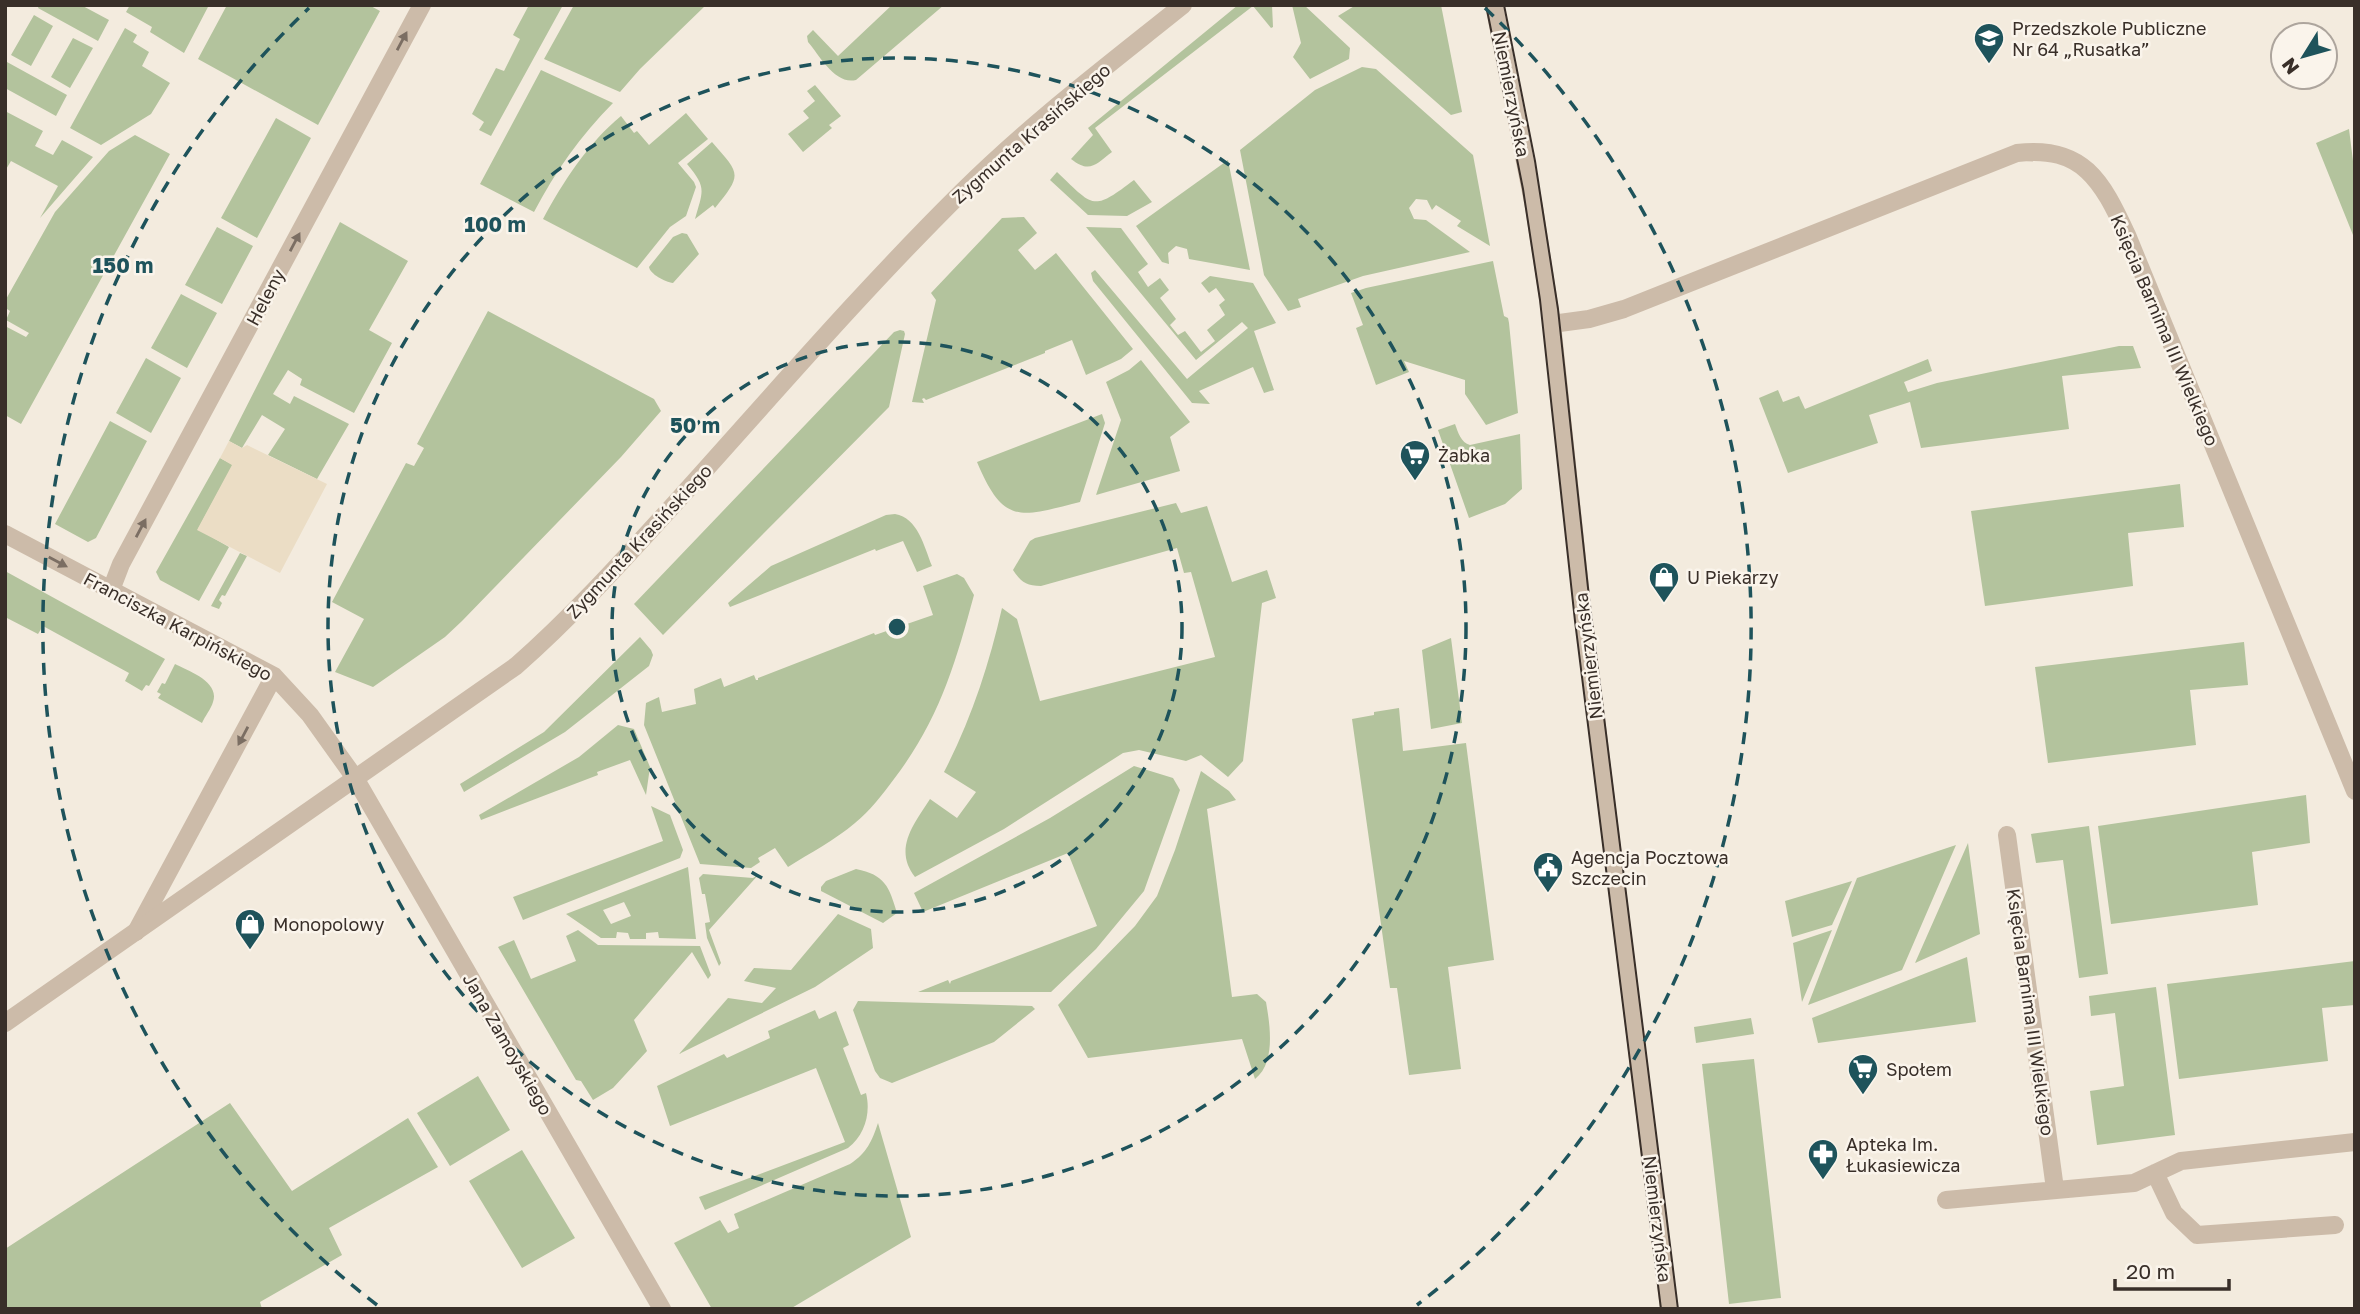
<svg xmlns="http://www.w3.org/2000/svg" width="2360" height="1314" font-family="'Golos Text',sans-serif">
  <rect width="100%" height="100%" fill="#f3ebde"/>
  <path fill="#b3c39d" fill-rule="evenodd" d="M39 5H81L109 20 98 41 38 8Z
    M130 5H209L184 53 150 32 152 27 126 12Z
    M227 5H369L380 11 318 125 198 59Z
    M529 5H563L491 136 479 130 484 122 472 114 496 68 504 71 520 39 513 35Z
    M574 5H706L640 69 620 92 544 59Z
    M892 5H944L856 80C835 85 820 56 808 42L807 36 813 30 838 56Z
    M1238 5H1272L1273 27 1271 28 1253 6 1095 128 1112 152C1096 164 1090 174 1071 159L1093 135 1088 128Z
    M1292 5H1304L1350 48 1349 59 1310 79 1293 57 1301 43Z
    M1356 5H1441L1462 112 1451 115 1338 16Z
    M34 15 53 26 31 66 11 55Z
    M125 28 137 35 133 42 149 52 142 66 170 83 151 114 101 145 70 128Z
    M73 38 93 48 70 88 51 77Z
    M7 62 67 95 56 116 5 88Z
    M1362 67 1376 69 1473 155 1490 246 1457 226 1461 221 1436 205 1432 210 1427 200 1416 199 1409 208 1414 219 1426 220 1470 252 1363 276 1298 299 1301 307 1288 311 1264 275 1240 150 1315 90Z
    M541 70 613 103C581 135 555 172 534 212L480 184Z
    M815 85 841 116 829 125 832 128 803 152 788 134 809 118 803 111 815 101 807 91Z
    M5 111 43 131 35 146 53 155 62 140 93 157 40 218 58 186 11 161 5 171Z
    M686 113 708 139 678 163 694 182 696 187 686 216 670 227 637 268 543 219C563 182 588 143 621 116L634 133 637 131 649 145Z
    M276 118 311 138 257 238 221 218Z
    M2349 129 2355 177V240L2316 143Z
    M135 135 170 154 21 424 5 415V326L26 337 29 333 6 320 10 311 7 309 5 301 55 212 109 151Z
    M712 142C740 174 743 174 715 208L713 205 695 219C703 190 707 188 687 164Z
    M1228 160 1250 270 1189 259 1187 249 1176 246 1168 253 1169 264 1162 262 1136 226Z
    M1057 172C1094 207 1092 212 1134 180L1152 202 1127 216 1088 215 1050 180Z
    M1024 217 1037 233 1018 250 1035 270 1056 253 1133 349 1121 359 1086 375 1072 340 1045 351V353L926 400 924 398 922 399 924 403 912 402 936 300 931 293 1002 218Z
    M340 222 408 261 369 330 392 343 354 413 300 385 302 379 288 370 273 394 290 404 294 396 349 424 317 479 268 455 285 429 262 415 242 448 229 441Z
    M217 227 253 246 222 304 185 285Z
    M1086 227 1121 228 1148 264 1138 272 1148 287 1160 278 1169 290 1160 298 1176 319 1170 325 1178 335 1185 331 1201 352 1215 341 1207 330 1225 315 1219 305 1225 300 1216 288 1209 293 1201 283 1210 276 1253 283 1276 323 1254 331 1274 390 1264 393 1253 367 1199 391 1210 404 1192 403 1093 281 1091 273 1095 270 1187 379 1248 328 1242 322 1196 360Z
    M682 233 687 234 699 254 673 283C665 282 650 274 649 267L673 237Z
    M1493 261 1504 316 1508 318 1509 323 1518 413 1486 425 1465 394V380L1404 361 1409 372 1376 385 1356 328 1363 325 1351 293 1366 288Z
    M181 294 217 313 187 368 151 348Z
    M488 311 654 399 661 411 621 457 462 621 445 637 373 687 335 672 364 619 332 602 406 463 414 466 424 448 417 444Z
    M900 330 904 331 905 334 889 407 663 635 634 604 894 332Z
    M2119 346H2133L2141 368 2062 376 2069 429 1921 448 1910 402 1869 415 1878 443 1788 473 1759 398 1778 390 1783 402 1799 396 1805 409 1928 359 1932 371 1904 382 1908 392 1937 383Z
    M146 358 181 378 151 433 116 413Z
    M1141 360 1190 422 1170 437 1180 471 1096 495 1121 420 1106 382 1129 370Z
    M1102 414 1105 423 1080 502C1020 517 1004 526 977 462Z
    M110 421 147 441 96 538 88 542 55 524Z
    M1455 424C1458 432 1461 443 1470 445L1520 434 1522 489 1505 504 1469 518 1438 430Z
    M220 458 233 465 198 529 229 547 199 601 160 580 156 572Z
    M2180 484 2184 527 2128 533 2133 586 1985 606 1971 511Z
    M1176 503 1181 513 1207 506 1232 582 1267 570 1276 598 1262 603 1243 761 1228 777 1201 755 1186 761 1139 750 1123 753 1004 829 915 877C893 849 914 824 930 799L957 818 976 792 944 772C971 720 989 665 1002 608L1017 619 1040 701 1215 657 1191 572 1184 573 1177 548 1041 586C1026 586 1021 582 1013 570L1030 541 1035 538Z
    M895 514C918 518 924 546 932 566L917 572 903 541 876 551 875 549 730 607 728 603 771 566 886 515Z
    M240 553 247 556 225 596 222 595 219 600 222 603 219 609 211 606Z
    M5 571 165 659 149 686 146 685 142 691 125 681 129 673 43 626 38 634 5 617Z
    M957 574 964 578 974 595C955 665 939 720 894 779 882 795 870 811 855 823 835 840 810 853 788 867L775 848 758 858 760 862 751 868 700 864 644 725 646 703 659 697 662 712 696 704 694 689 721 678 724 687 754 675 756 680H758V678L874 633 875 635 933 615 923 586Z
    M640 637 651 650 653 655 649 666 565 732 464 792 460 784 544 732Z
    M1451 638 1462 723 1431 729 1422 650Z
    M2244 642 2248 685 2190 690 2196 745 2048 763 2035 667Z
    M175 664C189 671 220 682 213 702 211 709 205 716 202 723L158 698 161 694 157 692 162 683 165 684Z
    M1399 708 1403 751 1466 743 1494 960 1448 967 1461 1069 1409 1075 1397 988H1390L1352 719 1374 715V712Z
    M618 725 634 729 650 767 646 795 630 760 597 772 598 775 481 820 479 815 579 757Z
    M1134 766 1173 778 1180 790 1144 891 1096 949 1051 992H918L948 980 950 984 951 981 1097 926 1068 853 923 912 914 893 1050 818Z
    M1201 771 1229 791 1236 800 1207 809 1232 997 1257 994 1266 1002C1270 1025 1276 1063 1255 1079L1242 1039 1088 1058 1058 1005 1135 926 1157 896 1175 850Z
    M2306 795 2310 843 2252 852 2258 905 2111 924 2098 826Z
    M651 806 670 815 683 850 680 858 523 920 513 897 663 841Z
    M2089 826 2108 974 2079 978 2063 860 2036 863 2031 834Z
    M1968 843 1980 934 1915 963Z
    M1956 845 1902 970 1808 1005 1857 878Z
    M688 867 696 939 659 938 658 932 646 933V939H630L628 933 617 932 616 938H601L566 914ZM624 902 631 916 611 924 603 910Z
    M856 869C885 875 889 886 897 913L883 923 821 891V887L826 881Z
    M703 874 753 878 759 874 709 930 721 963 719 966 707 938 705 923 710 922 705 894H702L699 878Z
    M1852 881 1832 925 1792 937 1785 901Z
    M838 914 871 929 873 948 815 987 679 1054 728 998 762 1003 776 988 744 981 754 968 791 970Z
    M578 930 598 945 700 946 711 975 708 979 692 952 634 1020 647 1051 613 1088 593 1100 581 1081 576 1080 498 947 514 940 531 979 576 961 566 936Z
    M1832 930 1802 1002 1793 943Z
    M1967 957 1976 1022 1818 1043 1812 1018Z
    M2355 961V1005L2322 1008 2328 1061 2179 1079 2167 984Z
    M2156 987 2175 1135 2097 1145 2090 1091 2124 1086 2115 1013 2091 1016 2089 996Z
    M858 1001 1032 1006 1035 1009 994 1042 892 1083 880 1078 875 1071 853 1010Z
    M815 1010 819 1019 836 1011 849 1045 843 1048 861 1095 866 1093C871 1113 865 1135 848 1148L705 1210 699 1197 845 1142 816 1068 670 1126 657 1086 724 1054 727 1058 770 1038 768 1031Z
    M1751 1018 1754 1034 1696 1043 1694 1027Z
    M1754 1059 1781 1298 1729 1304 1702 1064Z
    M478 1076 510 1130 450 1166 417 1113Z
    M230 1103 292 1191 408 1118 438 1167 329 1228 342 1255 260 1302 262 1309H5V1249Z
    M878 1123 911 1237 790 1309H712L674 1243 720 1220 728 1233 739 1228 734 1214 850 1164C867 1153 872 1141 878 1123Z
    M522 1150 575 1238 522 1268 469 1181Z"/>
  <path fill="#ebddc5" d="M229 441 242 448 247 445 327 484 280 573 197 530 232 465 220 458Z"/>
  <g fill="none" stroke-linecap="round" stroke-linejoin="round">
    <path stroke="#ccbba9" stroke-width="18" d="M1552 324 1589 319 1624 309 2017 153C2083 145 2102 181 2127 235L2355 791
      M5 534 274 676 310 715 355 778 662 1309
      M111 590 121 564 422 5
      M2007 835 2055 1189
      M136 932 274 676
      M2155 1173 2174 1213 2197 1235 2335 1225
      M1946 1200 2134 1183 2181 1161 2355 1142"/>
    <path stroke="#ccbba9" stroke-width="18" d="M1494 5 1534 207 1552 324 1582 606 1669 1309
      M5 1023 516 666C574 615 626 557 678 500 771 397 862 291 961 193 1029 125 1107 66 1183 5"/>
    <path stroke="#392f29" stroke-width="2" d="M1486 5 1523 189 1540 300 1575 621 1661 1309
      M1504 5 1535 161 1558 309 1589 597 1678 1309"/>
  </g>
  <defs><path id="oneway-solid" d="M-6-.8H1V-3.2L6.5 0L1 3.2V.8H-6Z" transform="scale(1.75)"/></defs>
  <g fill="#7b6e63">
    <use href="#oneway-solid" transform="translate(402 41) rotate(-62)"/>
    <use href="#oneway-solid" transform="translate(295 242) rotate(-62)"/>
    <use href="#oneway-solid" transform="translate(141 528) rotate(-62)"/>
    <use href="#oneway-solid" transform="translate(58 562) rotate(28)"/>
    <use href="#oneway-solid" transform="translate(243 736) rotate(118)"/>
  </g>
  <g fill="none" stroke="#1e535b" stroke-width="3.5" stroke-dasharray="12 9">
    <circle cx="897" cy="627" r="285"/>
    <circle cx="897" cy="627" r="569"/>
    <path d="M377 1305A854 854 0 0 1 309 8M1485 8A854 854 0 0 1 1417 1305"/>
  </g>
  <defs>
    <g id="school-pin" transform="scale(1.575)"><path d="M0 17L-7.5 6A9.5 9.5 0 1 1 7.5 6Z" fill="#1e535b" stroke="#faf4eb"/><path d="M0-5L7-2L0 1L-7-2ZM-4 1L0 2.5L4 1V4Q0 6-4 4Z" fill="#fff"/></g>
    <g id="supermarket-pin" transform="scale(1.575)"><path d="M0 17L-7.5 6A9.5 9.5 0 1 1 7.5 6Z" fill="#1e535b" stroke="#faf4eb"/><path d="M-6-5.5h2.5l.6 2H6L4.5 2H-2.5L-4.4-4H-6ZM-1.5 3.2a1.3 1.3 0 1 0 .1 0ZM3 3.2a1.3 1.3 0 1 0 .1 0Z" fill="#fff"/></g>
    <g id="shop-pin" transform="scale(1.575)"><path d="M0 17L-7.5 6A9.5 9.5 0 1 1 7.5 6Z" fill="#1e535b" stroke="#faf4eb"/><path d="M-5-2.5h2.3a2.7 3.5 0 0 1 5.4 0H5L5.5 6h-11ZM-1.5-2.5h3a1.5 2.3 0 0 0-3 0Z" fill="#fff"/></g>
    <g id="civic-pin" transform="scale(1.575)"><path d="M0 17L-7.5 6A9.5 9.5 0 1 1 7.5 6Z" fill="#1e535b" stroke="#faf4eb"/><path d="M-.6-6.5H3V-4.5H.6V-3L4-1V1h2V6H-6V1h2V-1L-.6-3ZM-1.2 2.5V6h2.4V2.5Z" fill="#fff"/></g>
    <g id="pharmacy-pin" transform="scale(1.575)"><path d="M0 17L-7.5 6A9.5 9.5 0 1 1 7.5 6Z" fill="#1e535b" stroke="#faf4eb"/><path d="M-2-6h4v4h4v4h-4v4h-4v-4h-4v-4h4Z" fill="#fff"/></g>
  </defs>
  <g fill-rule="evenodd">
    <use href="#school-pin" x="1989" y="38"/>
    <use href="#supermarket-pin" x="1415" y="455"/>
    <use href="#shop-pin" x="1664" y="577"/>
    <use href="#civic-pin" x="1548" y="867"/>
    <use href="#shop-pin" x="250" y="924"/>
    <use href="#supermarket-pin" x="1863" y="1069"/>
    <use href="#pharmacy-pin" x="1823" y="1154"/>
  </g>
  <g text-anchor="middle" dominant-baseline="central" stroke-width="5" stroke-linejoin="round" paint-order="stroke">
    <g font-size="18" fill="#392f29" stroke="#faf4eb" text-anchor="start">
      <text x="2012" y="28">Przedszkole Publiczne<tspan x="2012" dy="21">Nr 64 „Rusałka”</tspan></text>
      <text x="1438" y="455">Żabka</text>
      <text x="1687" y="577">U Piekarzy</text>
      <text x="1571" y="857">Agencja Pocztowa<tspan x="1571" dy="21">Szczecin</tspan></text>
      <text x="273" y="924">Monopolowy</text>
      <text x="1886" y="1069">Społem</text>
      <text x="1846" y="1144">Apteka Im.<tspan x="1846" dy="21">Łukasiewicza</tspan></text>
    </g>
    <g font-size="18" fill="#392f29" stroke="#faf4eb">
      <text transform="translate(1512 94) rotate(79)">Niemierzyńska</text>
      <text transform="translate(1031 133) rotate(-41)">Zygmunta Krasińskiego</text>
      <text transform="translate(265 297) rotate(-62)">Heleny</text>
      <text transform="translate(2165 330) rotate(67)">Księcia Barnima III Wielkiego</text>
      <text transform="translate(639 541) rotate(-47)">Zygmunta Krasińskiego</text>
      <text transform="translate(178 626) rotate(28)">Franciszka Karpińskiego</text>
      <text transform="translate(1588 656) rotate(-97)">Niemierzyńska</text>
      <text transform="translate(2031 1012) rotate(82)">Księcia Barnima III Wielkiego</text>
      <text transform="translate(508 1044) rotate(60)">Jana Zamoyskiego</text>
      <text transform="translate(1658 1219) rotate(83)">Niemierzyńska</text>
    </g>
  </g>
  <circle cx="897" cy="627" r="10" fill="#1e535b" stroke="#faf4eb" stroke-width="3.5"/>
  <g font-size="21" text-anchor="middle" font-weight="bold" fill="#1e535b" stroke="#faf4eb" stroke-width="5" stroke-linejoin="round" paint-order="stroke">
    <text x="495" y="232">100 m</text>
    <text x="123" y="273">150 m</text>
    <text x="695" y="433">50 m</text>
  </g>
  <rect width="2360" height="1314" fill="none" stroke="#392f29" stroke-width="14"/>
  <g transform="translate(2304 56) rotate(233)"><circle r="33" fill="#faf4eb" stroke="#ada59d" stroke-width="2"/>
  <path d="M0-5L12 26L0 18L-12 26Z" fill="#1e535b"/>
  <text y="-10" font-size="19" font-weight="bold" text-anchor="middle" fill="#392f29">N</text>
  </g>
  <path d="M2115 1279v10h114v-10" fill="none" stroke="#392f29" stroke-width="3.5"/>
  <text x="2126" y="1279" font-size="21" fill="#392f29" stroke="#faf4eb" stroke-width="5" paint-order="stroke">20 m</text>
</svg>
